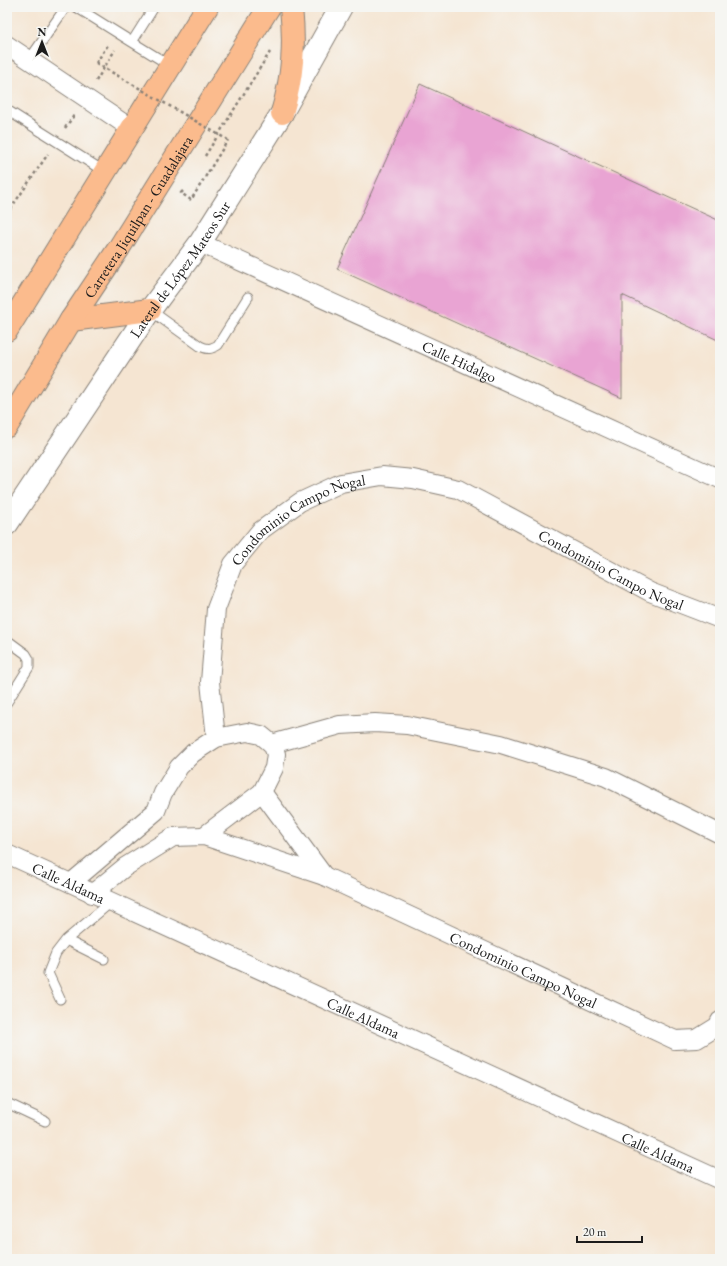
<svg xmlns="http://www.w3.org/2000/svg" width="727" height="1266" font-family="'EB Garamond',serif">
  <rect width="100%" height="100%" fill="#f6f6f2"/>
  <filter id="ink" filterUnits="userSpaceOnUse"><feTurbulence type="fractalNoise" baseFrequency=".025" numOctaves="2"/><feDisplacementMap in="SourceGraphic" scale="8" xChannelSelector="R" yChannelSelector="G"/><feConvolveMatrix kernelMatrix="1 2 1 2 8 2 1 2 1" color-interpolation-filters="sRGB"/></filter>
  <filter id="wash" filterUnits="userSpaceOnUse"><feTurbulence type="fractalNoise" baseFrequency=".012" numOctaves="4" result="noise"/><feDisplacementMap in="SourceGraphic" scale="16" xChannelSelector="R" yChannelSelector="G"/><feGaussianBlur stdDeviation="0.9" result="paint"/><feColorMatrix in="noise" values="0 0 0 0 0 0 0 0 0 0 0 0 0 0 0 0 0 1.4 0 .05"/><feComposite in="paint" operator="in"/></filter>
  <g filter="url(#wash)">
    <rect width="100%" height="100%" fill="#f5e5d2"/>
    <g id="blocks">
      <path fill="#e9a4d3" d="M420 84 720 221V341L622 295V398L337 269Z"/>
    </g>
  </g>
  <g filter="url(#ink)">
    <use href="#blocks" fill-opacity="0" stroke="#888077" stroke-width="1"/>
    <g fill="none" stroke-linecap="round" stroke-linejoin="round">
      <g stroke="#888077" stroke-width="11">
        <path id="service" d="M76 7 132 42 154 7
          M132 42 171 66
          M29 60 66 7
          M7 110 105 172
          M150 310 200 346C208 350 211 349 218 345L248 297
          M7 640 26 654 29 659V667L7 702
          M66 940 104 959
          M60 999 48 973 56 953 66 940 110 903
          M7 1103 45 1121"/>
      </g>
      <g stroke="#888077" stroke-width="20">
        <g id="minor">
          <path d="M7 45 132 129"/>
          <path id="s1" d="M200 243 720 479"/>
          <path id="s2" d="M216 738 210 682 216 609 233 564 260 531 300 502 341 483 382 476 413 479 458 489 650 592 720 619"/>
          <path d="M272 744 340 725 375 723 407 725 501 744 606 777 720 834"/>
          <path d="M262 792 324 876"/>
          <path id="s3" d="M7 854 720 1180"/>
          <path d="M71 883 156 811 163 793 179 767 193 753 216 738 247 732 261 735 272 744 276 754 274 768 262 792 204 836"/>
          <path id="s4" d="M92 894 125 867 173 837 204 836 324 876 675 1040 697 1039 718 1026 720 1021"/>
        </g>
      </g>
      <g stroke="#888077" stroke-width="24">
        <g id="tertiary">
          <path id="s5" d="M7 524 150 310 200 243 282 113 341 7"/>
        </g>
      </g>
      <g stroke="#888077" stroke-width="24">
        <g id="trunk">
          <path d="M282 113C293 76 295 45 291 7"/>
          <path d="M71 320 150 310"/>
          <path d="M7 330 207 7"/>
          <path id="s6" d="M7 426 71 320 119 248 269 7"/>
        </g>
      </g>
      <path stroke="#888077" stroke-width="2.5" stroke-dasharray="3 3" stroke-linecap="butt" d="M96 63 108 45
        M96 81 115 50
        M65 128 75 114
        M205 156 270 52
        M183 191 181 193 191 200 228 140
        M7 214 48 154"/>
      <use href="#service" stroke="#fff" stroke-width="9"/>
      <use href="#minor" stroke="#fff" stroke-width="18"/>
      <use href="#tertiary" stroke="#fff" stroke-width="22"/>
      <use href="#trunk" stroke="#fbbb8d" stroke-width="22"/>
      <path stroke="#888077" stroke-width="2.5" stroke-dasharray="3 3" stroke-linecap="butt" d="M96 63 228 140"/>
    </g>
  </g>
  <g text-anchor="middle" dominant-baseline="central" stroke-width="4" stroke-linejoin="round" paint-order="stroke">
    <g font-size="15" fill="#1c1c1c" stroke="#f6f6f2">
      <text stroke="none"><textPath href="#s6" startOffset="247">Carretera Jiquilpan - Guadalajara</textPath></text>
      <text stroke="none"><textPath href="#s5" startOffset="308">Lateral de López Mateos Sur</textPath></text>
      <text stroke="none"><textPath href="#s1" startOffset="285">Calle Hidalgo</textPath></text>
      <text stroke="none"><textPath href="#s2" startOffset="259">Condominio Campo Nogal</textPath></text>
      <text stroke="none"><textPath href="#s2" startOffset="607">Condominio Campo Nogal</textPath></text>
      <text stroke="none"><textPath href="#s3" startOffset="68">Calle Aldama</textPath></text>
      <text stroke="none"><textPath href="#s4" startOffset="477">Condominio Campo Nogal</textPath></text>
      <text stroke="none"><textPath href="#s3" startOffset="392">Calle Aldama</textPath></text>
      <text stroke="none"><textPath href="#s3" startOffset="716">Calle Aldama</textPath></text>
    </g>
  </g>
  <rect width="727" height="1266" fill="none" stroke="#f6f6f2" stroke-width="24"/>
  <g transform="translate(42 42)" stroke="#f6f6f2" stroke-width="3" paint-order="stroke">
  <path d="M0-3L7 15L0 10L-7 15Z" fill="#1c1c1c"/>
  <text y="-6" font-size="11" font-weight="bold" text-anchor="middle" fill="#1c1c1c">N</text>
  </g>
  <path d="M577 1236v6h65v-6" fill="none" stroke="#1c1c1c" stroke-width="2"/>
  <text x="583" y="1236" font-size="12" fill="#1c1c1c" stroke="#f6f6f2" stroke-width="3" paint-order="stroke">20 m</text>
</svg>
